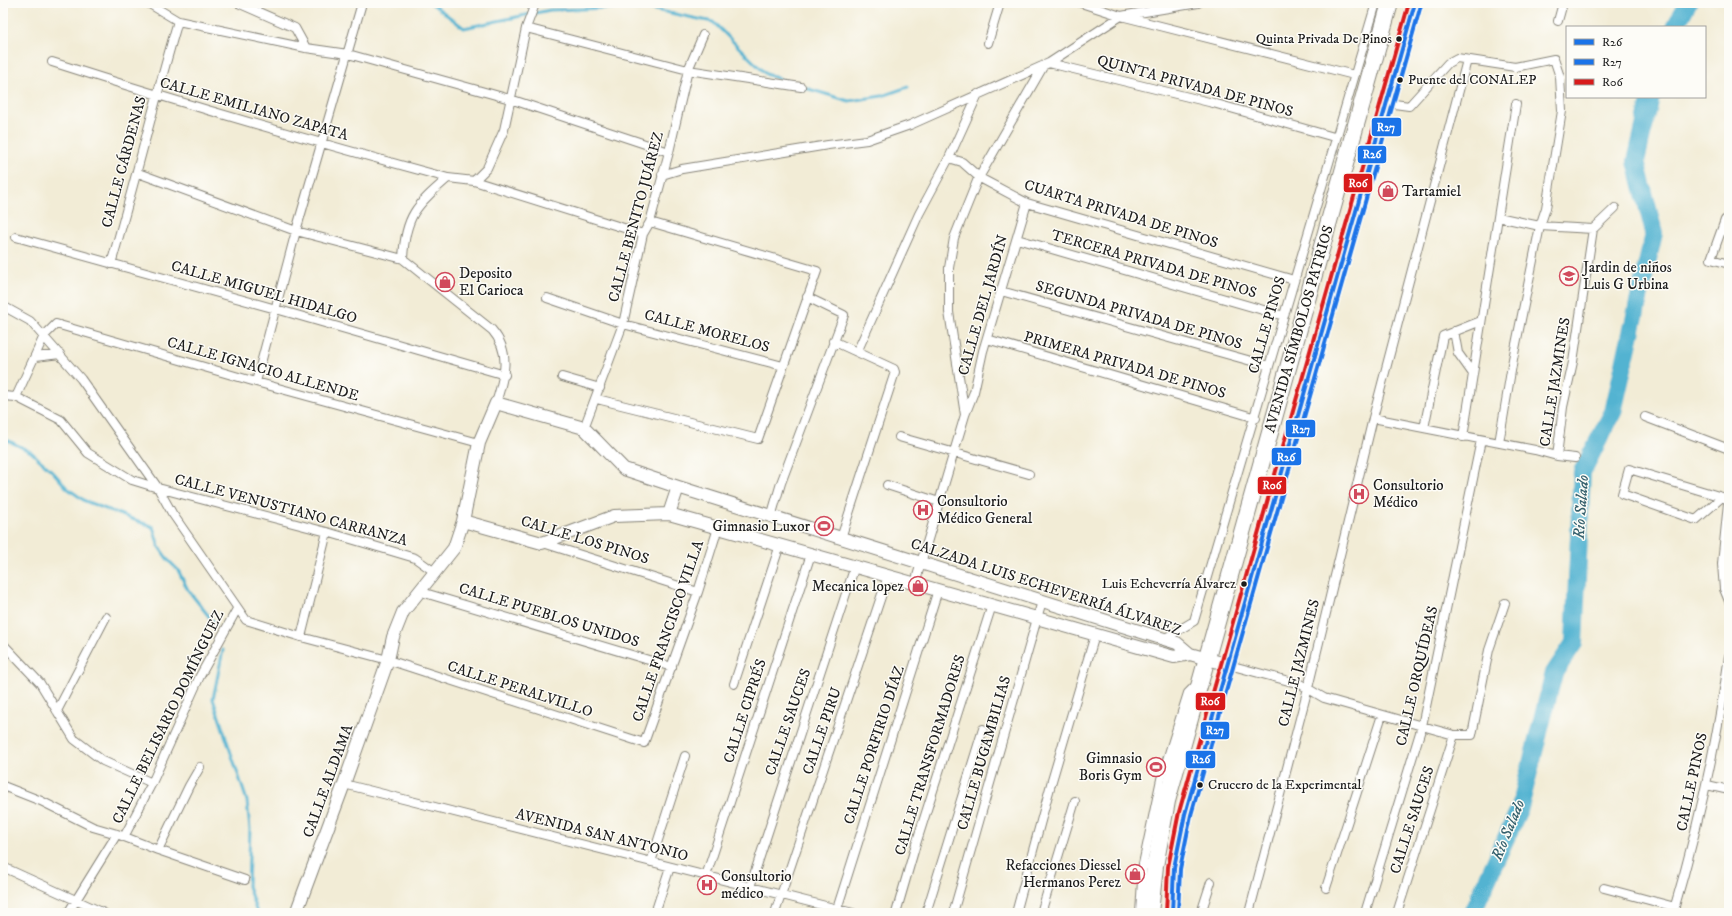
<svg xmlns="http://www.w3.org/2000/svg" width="1732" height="916" font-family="'IM FELL DW Pica',serif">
  <rect width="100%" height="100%" fill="#fdfcf7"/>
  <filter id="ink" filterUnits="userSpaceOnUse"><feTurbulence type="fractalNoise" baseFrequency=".025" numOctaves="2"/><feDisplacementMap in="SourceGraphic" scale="8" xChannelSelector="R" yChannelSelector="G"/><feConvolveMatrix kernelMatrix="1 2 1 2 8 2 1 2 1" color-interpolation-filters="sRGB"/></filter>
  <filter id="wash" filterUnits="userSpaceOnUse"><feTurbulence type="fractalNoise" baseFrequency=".012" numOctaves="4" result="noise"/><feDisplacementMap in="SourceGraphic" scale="16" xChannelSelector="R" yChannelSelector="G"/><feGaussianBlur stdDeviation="0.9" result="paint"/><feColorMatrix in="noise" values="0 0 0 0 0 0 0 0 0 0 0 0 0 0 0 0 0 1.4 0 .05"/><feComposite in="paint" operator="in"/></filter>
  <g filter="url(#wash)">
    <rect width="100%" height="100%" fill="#f2ecd6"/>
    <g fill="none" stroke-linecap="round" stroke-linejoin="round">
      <path stroke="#53b3d1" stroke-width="3" d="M431 3 464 28 550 10 609 8 651 9 713 22 766 74 787 82
        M802 87 849 101 882 96 908 87
        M3 438 31 452 53 472 67 488 85 501 153 527 159 547 168 560 178 570 188 590 215 624
        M223 650 213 699 247 801 250 829 248 886 257 913"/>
      <path stroke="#53b3d1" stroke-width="18" d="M1675 27 1688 3
        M1472 913 1520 807 1554 673 1574 643 1582 472 1613 412 1654 233 1636 161 1651 97"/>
    </g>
  </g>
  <g filter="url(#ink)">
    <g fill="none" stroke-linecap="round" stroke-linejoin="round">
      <g stroke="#878479" stroke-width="10">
        <path id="street" d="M148 3 178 21 306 48 348 54 510 99 669 152
          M238 3 295 28 306 48
          M1081 3 1121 16 1354 75
          M1558 21 1563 3
          M526 28 688 70 801 87
          M988 43 1000 3
          M52 62C183 104 315 142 448 178
          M1049 63 1213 103 1334 137
          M1387 103 1409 106 1448 63 1457 58 1515 67 1554 59 1560 77 1562 111 1546 208 1540 226 1498 217
          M949 158 962 162 980 178 1027 203 1294 280
          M138 173 296 231 403 259
          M662 175 682 169 828 145 867 140 910 125 1049 63 1121 16 1198 3
          M474 181 643 234
          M1729 221 1725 220 1711 259 1729 264
          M16 237 276 309 505 375
          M1017 239 1284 316
          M111 264C135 183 154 102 178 21
          M1001 291 1269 366
          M547 298 623 324 783 366
          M3 306 30 321 81 379 158 488 327 532 415 558 436 573
          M1454 331 1458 353 1473 374
          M987 339 1256 418
          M833 341 894 369 895 372 841 538
          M857 352 919 214 949 158 978 94
          M35 357 60 354
          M562 377 600 388
          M256 382 296 231 362 3
          M3 396 16 397 61 420 88 453 132 480 158 488 172 513 246 620 301 637 388 660 644 743 698 592 718 528
          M16 397 44 336 56 324 256 382 479 443
          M597 399 758 439 817 271 650 222
          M496 403C504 377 512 353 492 330L403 259C405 215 417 205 448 178L474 181 487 168 504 130 526 28 535 4 534 3
          M965 415 974 392 983 351 1027 203
          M1645 417 1729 449
          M1373 418 1535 450 1557 456 1563 407 1573 362 1593 229 1615 208
          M584 428 623 324 643 234 650 222 669 152 688 70 703 35
          M1424 428 1443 336 1481 321
          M899 437 1029 474
          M1463 437 1516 104
          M1499 443 1513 359 1540 226 1593 229
          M1557 456 1575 458
          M887 485 939 502
          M1729 493 1722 564 1724 589 1729 601
          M1722 497 1696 520 1622 494 1629 469 1722 497 1728 499
          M771 517 781 483 844 315 807 297
          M543 543 698 592
          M915 583 965 415 949 312V268L954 238 977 181 1044 65
          M418 591 672 667
          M301 637 327 532
          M1164 639 1194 621C1256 415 1314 209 1376 3
          M3 644 40 683 74 739 103 761 152 783
          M1229 665 1300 684 1324 698 1422 726 1454 735H1472L1489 650 1505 603
          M734 684 780 545
          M57 711 106 617
          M344 784 853 913
          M1707 785 1729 790
          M3 786 41 801 93 827 117 834 158 850 189 786 200 767
          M124 837 152 783 200 676 237 609
          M158 850 245 880
          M651 862 685 756
          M1155 866 1143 864 1161 779 1188 693 1197 684
          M3 867 104 913
          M706 876 811 554
          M750 887 855 566
          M1326 888 1382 715
          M1604 888 1675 907
          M837 909 938 590
          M68 913 117 834
          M655 913 670 867
          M775 913 888 576
          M896 913 916 844 992 605
          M926 913 983 729
          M953 913 1042 601
          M1016 913 1051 784 1095 635
          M1041 913 1075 801
          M1140 913 1143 864
          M1201 913 1211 882
          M1249 913 1308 688 1373 418 1467 60
          M1365 913 1422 726 1481 440
          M1397 913 1454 735
          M1673 913C1698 828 1717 743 1729 656"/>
      </g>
      <g stroke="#878479" stroke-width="14">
        <path id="secondary" d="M669 514 678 487
          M463 521 542 543 614 516 669 514 1174 657 1190 654 1229 665
          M296 913 344 784 388 660 393 637 403 612 454 548 463 521 479 443 496 403 584 428 624 469 678 487 1177 643 1190 654"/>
      </g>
      <g stroke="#878479" stroke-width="18">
        <path id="highway" d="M1150 913 1155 866 1167 801 1390 3
          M1172 913 1174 868 1185 814 1415 3"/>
      </g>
      <use href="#street" stroke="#fff" stroke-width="8"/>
      <use href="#secondary" stroke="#fff" stroke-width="12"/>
      <use href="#highway" stroke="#fff" stroke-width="16"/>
      <g stroke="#fdfcf7" stroke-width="7">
        <path id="bus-1" d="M1172 913 1174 868 1185 814 1415 3"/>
      </g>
      <g stroke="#fdfcf7" stroke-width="7">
        <path id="bus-2" d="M1178 913 1180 869 1191 815 1421 5"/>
      </g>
      <g stroke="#fdfcf7" stroke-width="7">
        <path id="bus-3" d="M1166 913 1168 867 1179 812 1409 3"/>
      </g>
      <use href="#bus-1" stroke="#1a73e8" stroke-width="4"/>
      <use href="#bus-2" stroke="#1a73e8" stroke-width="4"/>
      <use href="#bus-3" stroke="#d81b1b" stroke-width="4"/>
    </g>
  </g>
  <defs>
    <g id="shop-ring" transform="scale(1)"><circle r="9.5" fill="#fdfcf7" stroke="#d1495b" stroke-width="1.5"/><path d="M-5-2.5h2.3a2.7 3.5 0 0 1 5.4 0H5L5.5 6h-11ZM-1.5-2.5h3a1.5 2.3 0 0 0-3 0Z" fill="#d1495b"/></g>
    <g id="school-ring" transform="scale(1)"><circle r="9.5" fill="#fdfcf7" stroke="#d1495b" stroke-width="1.5"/><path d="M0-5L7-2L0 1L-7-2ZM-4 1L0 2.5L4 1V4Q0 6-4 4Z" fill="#d1495b"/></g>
    <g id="hospital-ring" transform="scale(1)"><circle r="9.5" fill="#fdfcf7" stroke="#d1495b" stroke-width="1.5"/><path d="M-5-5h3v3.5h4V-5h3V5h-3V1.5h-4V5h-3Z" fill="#d1495b"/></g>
    <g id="stadium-ring" transform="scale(1)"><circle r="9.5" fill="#fdfcf7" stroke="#d1495b" stroke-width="1.5"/><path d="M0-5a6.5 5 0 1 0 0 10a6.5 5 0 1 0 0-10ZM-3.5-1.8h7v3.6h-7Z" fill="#d1495b"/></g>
  </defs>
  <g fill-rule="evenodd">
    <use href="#shop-ring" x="1388" y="191"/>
    <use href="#school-ring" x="1569" y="276"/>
    <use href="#shop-ring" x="445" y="282"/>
    <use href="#hospital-ring" x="1359" y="494"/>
    <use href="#hospital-ring" x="923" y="510"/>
    <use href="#stadium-ring" x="824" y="526"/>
    <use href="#shop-ring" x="918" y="586"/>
    <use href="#stadium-ring" x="1156" y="767"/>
    <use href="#shop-ring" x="1135" y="874"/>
    <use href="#hospital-ring" x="707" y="885"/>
  </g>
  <g fill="#1c1c1c" stroke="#fdfcf7" stroke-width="1.5">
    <circle cx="1399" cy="39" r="3.5"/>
    <circle cx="1400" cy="80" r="3.5"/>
    <circle cx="1244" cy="584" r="3.5"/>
    <circle cx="1200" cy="785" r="3.5"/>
  </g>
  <g text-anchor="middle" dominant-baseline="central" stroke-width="3" stroke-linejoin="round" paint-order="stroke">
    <g font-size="14" fill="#1c1c1c" stroke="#fdfcf7" text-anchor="end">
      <text x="1392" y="39">Quinta Privada De Pinos</text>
      <text x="1408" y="80" text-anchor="start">Puente del CONALEP</text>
      <text x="1236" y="584">Luis Echeverría Álvarez</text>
      <text x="1208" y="785" text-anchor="start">Crucero de la Experimental</text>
    </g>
    <g font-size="15" fill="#1c1c1c" stroke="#fdfcf7">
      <text transform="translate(1195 86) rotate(15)">QUINTA PRIVADA DE PINOS</text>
      <text transform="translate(254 109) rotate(16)">CALLE EMILIANO ZAPATA</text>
      <text transform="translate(124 162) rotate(-75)">CALLE CÁRDENAS</text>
      <text transform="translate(1121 214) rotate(17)">CUARTA PRIVADA DE PINOS</text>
      <text transform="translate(636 217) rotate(-75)">CALLE BENITO JUÁREZ</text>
      <text transform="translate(1154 264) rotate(16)">TERCERA PRIVADA DE PINOS</text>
      <text transform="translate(264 292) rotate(16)">CALLE MIGUEL HIDALGO</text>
      <text transform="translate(983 305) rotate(-74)">CALLE DEL JARDÍN</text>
      <text transform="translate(1139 315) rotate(16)">SEGUNDA PRIVADA DE PINOS</text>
      <text transform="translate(1267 325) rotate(-74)">CALLE PINOS</text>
      <text transform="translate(1299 329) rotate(-74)">AVENIDA SÍMBOLOS PATRIOS</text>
      <text transform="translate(707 331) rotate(15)">CALLE MORELOS</text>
      <text transform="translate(1125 365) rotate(16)">PRIMERA PRIVADA DE PINOS</text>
      <text transform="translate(263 369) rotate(16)">CALLE IGNACIO ALLENDE</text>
      <text transform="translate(1555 382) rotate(-81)">CALLE JAZMINES</text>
      <text transform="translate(291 510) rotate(15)">CALLE VENUSTIANO CARRANZA</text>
      <text transform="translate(585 540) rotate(17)">CALLE LOS PINOS</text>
      <text transform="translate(1046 587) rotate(18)">CALZADA LUIS ECHEVERRÍA ÁLVAREZ</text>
      <text transform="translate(549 615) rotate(17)">CALLE PUEBLOS UNIDOS</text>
      <text transform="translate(668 631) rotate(-71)">CALLE FRANCISCO VILLA</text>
      <text transform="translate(1299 663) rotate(-76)">CALLE JAZMINES</text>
      <text transform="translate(1417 676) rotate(-77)">CALLE ORQUÍDEAS</text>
      <text transform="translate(520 689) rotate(18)">CALLE PERALVILLO</text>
      <text transform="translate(745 711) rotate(-72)">CALLE CIPRÉS</text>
      <text transform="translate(168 717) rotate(-64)">CALLE BELISARIO DOMÍNGUEZ</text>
      <text transform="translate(788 722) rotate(-71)">CALLE SAUCES</text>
      <text transform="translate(822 731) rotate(-71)">CALLE PIRU</text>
      <text transform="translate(874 745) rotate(-72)">CALLE PORFIRIO DÍAZ</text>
      <text transform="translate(984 753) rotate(-74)">CALLE BUGAMBILIAS</text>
      <text transform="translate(930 755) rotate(-73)">CALLE TRANSFORMADORES</text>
      <text transform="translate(328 781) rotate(-70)">CALLE ALDAMA</text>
      <text transform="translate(1692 782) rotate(-78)">CALLE PINOS</text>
      <text transform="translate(1412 820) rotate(-72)">CALLE SAUCES</text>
      <text transform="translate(602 835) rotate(14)">AVENIDA SAN ANTONIO</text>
    </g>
    <g font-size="15" fill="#1c1c1c" stroke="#fdfcf7" text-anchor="start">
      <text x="1402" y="191">Tartamiel</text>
      <text x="1583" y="267">Jardin de niños<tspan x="1583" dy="17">Luis G Urbina</tspan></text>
      <text x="459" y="273">Deposito<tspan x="459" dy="17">El Carioca</tspan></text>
      <text x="1373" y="485">Consultorio<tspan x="1373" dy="17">Médico</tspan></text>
      <text x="937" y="501">Consultorio<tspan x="937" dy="17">Médico General</tspan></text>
      <text x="810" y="526" text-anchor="end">Gimnasio Luxor</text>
      <text x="904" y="586" text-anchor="end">Mecanica lopez</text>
      <text x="1142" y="758" text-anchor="end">Gimnasio<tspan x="1142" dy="17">Boris Gym</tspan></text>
      <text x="1121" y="865" text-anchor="end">Refacciones Diessel<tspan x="1121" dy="17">Hermanos Perez</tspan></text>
      <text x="721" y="876">Consultorio<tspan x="721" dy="17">médico</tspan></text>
    </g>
    <g font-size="16" font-style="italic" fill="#35606d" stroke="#fdfcf7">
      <text transform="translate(1581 507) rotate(-86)">Río Salado</text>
      <text transform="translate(1508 830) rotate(-68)">Río Salado</text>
    </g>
  </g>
  <g stroke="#fdfcf7" stroke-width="1.5">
    <rect x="1371" y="117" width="31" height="20" rx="4" fill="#1a73e8"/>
    <rect x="1357" y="145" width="30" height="19" rx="4" fill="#1a73e8"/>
    <rect x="1343" y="173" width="30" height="20" rx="4" fill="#d81b1b"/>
    <rect x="1285" y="419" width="31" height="19" rx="4" fill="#1a73e8"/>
    <rect x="1271" y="447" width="31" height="19" rx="4" fill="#1a73e8"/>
    <rect x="1257" y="476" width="30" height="19" rx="4" fill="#d81b1b"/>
    <rect x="1195" y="692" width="31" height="19" rx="4" fill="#d81b1b"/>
    <rect x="1200" y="721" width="30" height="19" rx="4" fill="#1a73e8"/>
    <rect x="1185" y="750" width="31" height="19" rx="4" fill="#1a73e8"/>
  </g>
  <g font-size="11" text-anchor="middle" font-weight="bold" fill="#fff">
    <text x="1386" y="131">R27</text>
    <text x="1372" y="158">R26</text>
    <text x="1358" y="187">R06</text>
    <text x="1301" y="433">R27</text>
    <text x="1286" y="461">R26</text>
    <text x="1272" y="489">R06</text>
    <text x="1210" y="705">R06</text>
    <text x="1215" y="734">R27</text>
    <text x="1201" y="763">R26</text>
  </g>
  <rect width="1732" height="916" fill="none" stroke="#fdfcf7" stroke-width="16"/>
  <rect x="1566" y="26" width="140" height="72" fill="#fdfcf7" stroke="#a3a29f"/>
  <rect x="1574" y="39" width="20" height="6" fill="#1a73e8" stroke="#a3a29f"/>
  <text x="1602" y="46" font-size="12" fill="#1c1c1c">R26</text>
  <rect x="1574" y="59" width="20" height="6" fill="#1a73e8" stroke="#a3a29f"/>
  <text x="1602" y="66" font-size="12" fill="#1c1c1c">R27</text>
  <rect x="1574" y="79" width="20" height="6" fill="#d81b1b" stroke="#a3a29f"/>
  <text x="1602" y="86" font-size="12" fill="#1c1c1c">R06</text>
</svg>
